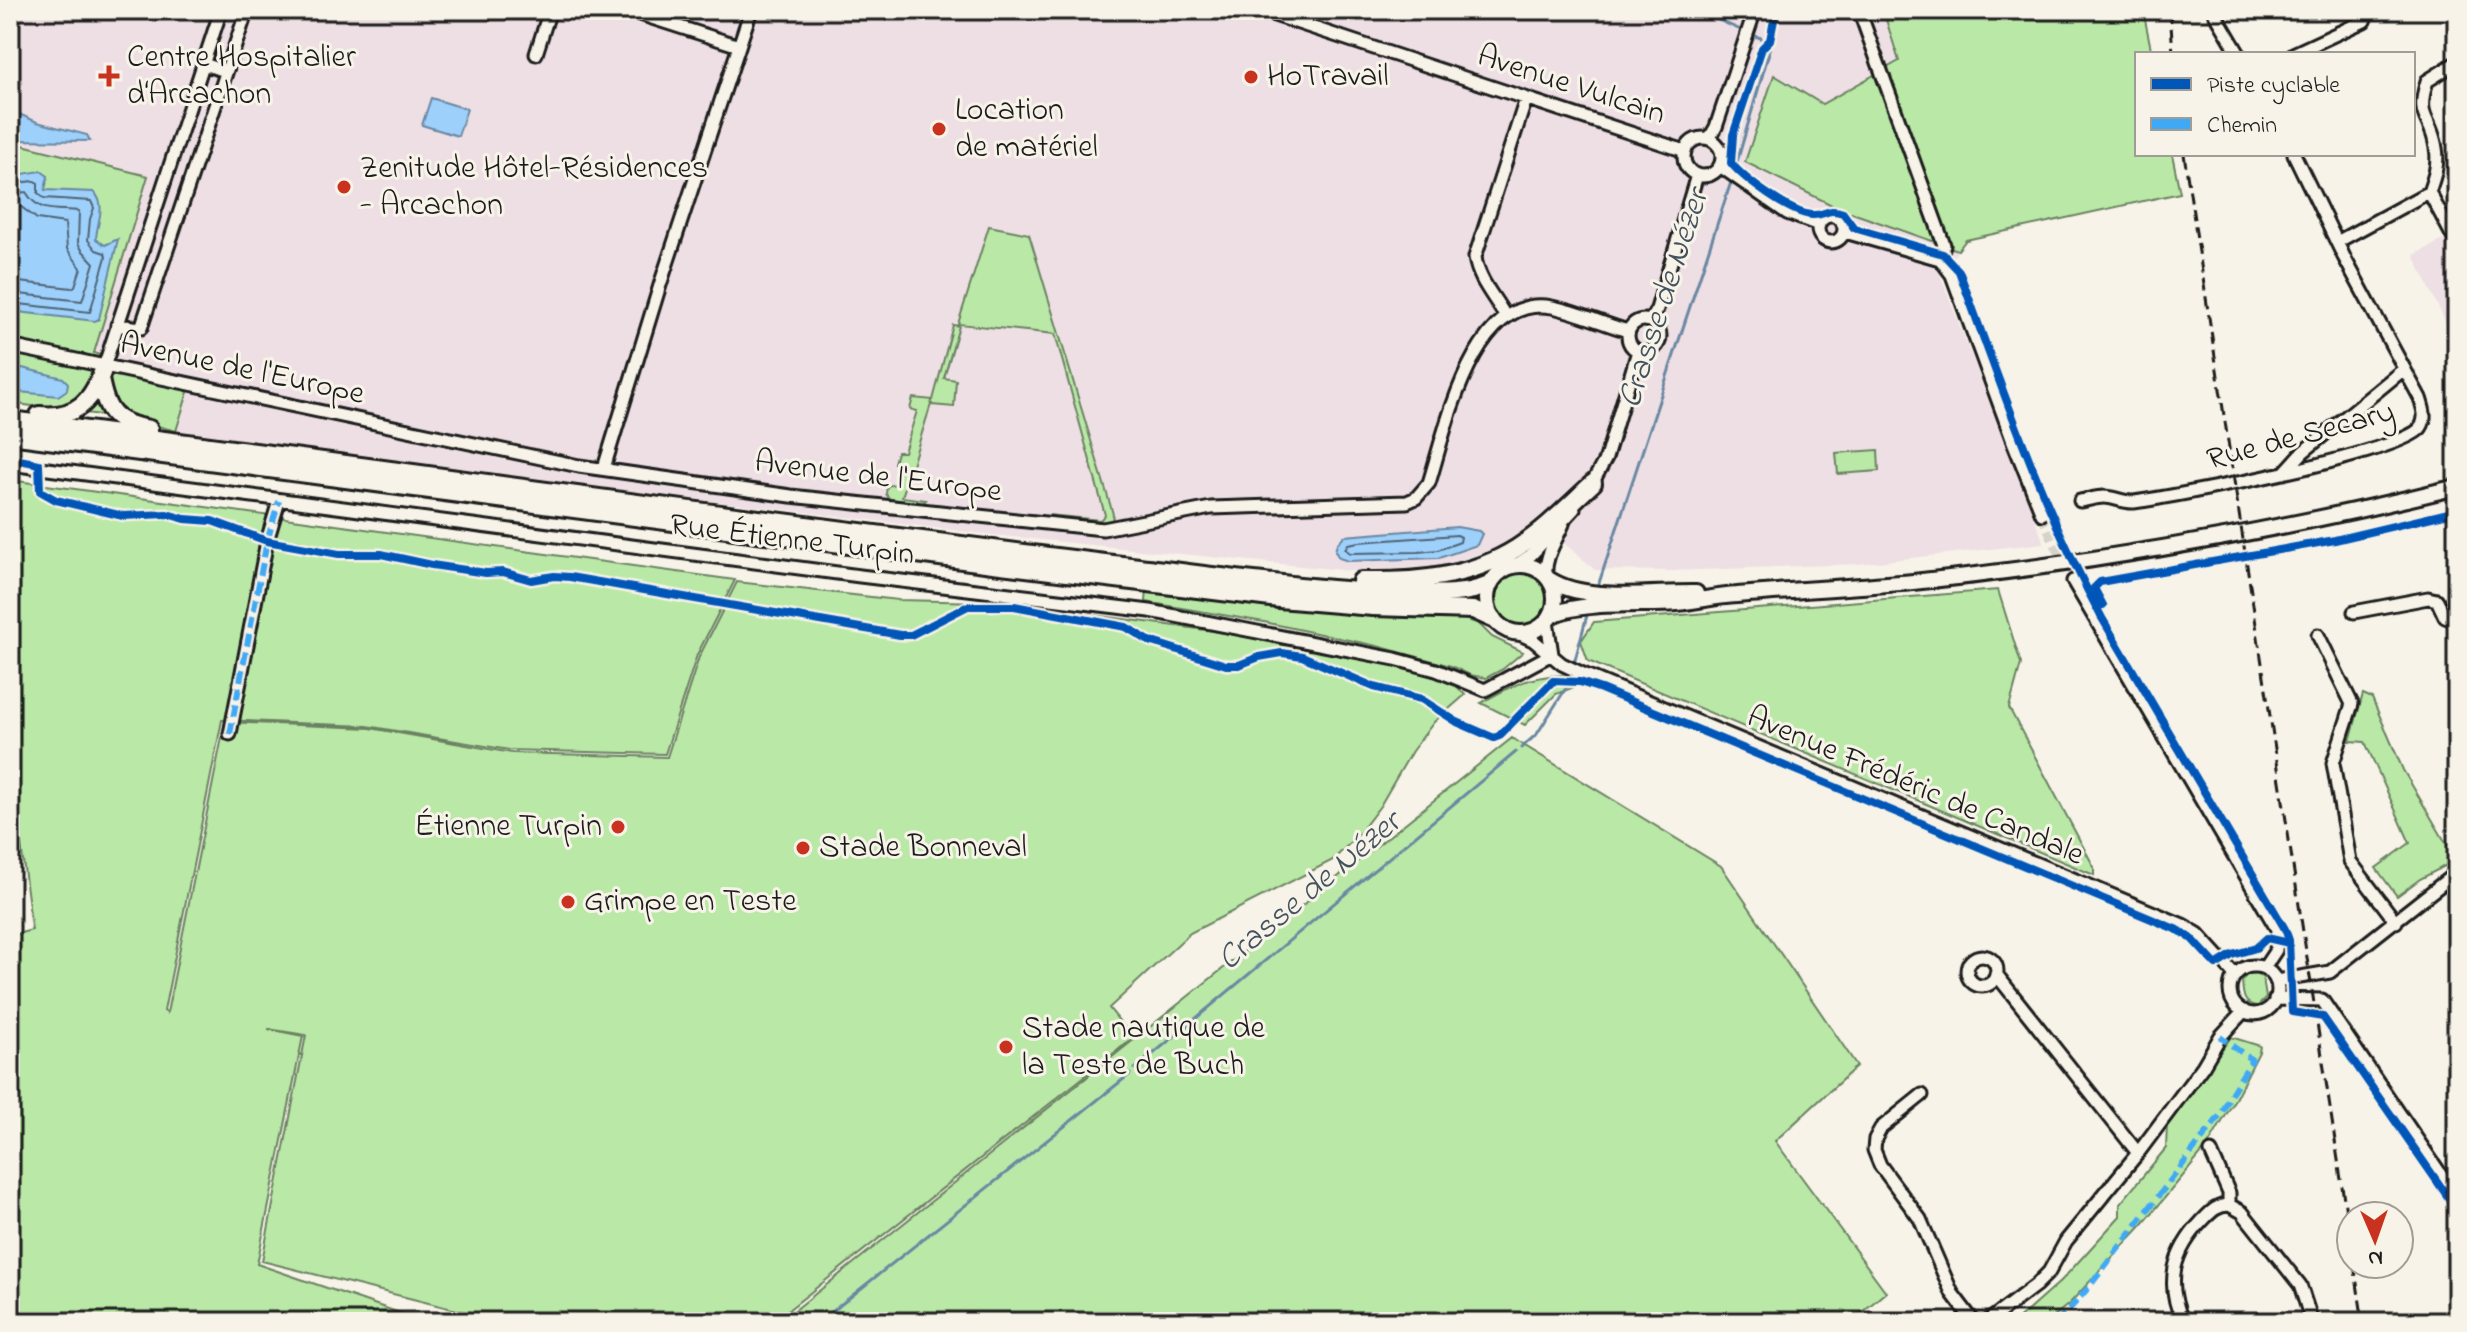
<svg xmlns="http://www.w3.org/2000/svg" width="2467" height="1332" font-family="'Indie Flower',sans-serif">
  <rect width="100%" height="100%" fill="#f7f3e8"/>
  <filter id="ink" filterUnits="userSpaceOnUse"><feTurbulence type="fractalNoise" baseFrequency=".0125" numOctaves="2"/><feDisplacementMap in="SourceGraphic" scale="16" xChannelSelector="R" yChannelSelector="G"/><feConvolveMatrix kernelMatrix="1 2 1 2 8 2 1 2 1" color-interpolation-filters="sRGB"/></filter>
  <g filter="url(#ink)">
    <path fill="#eedfe4" d="M10 10H1883L1900 61 1822 104 1745 162 1838 208 1958 250 1941 277 2044 543 1858 564 1672 571 1595 570 1542 524 1493 549 1444 566 1351 571 993 535 621 490 176 431 192 379 94 354 147 176 10 142Z
      M2445 239 2457 245V347L2414 255Z"/>
    <path fill="#bae9a7" stroke="#6b8262" stroke-width="2" d="M1883 10H2143L2152 54H2137V154H2172L2180 193 1966 240 1958 250 1838 208 1745 162 1774 75 1822 104 1899 61Z
      M10 142 148 176 94 353 118 362 192 379 176 431 131 419 10 403Z
      M989 226 1029 234 1113 514 1112 521 1107 524 1048 518 1049 515 1100 520 1105 515 1055 334 958 324Z
      M953 325 959 326 944 378 956 380 954 407 932 405V401L902 497 926 500 923 503 890 499 886 494 887 486 896 484 902 463H894L897 452H904L917 411 910 409 913 398 933 400Z
      M1878 450 1879 471 1838 474 1836 453Z
      M10 480 735 580 697 655 665 754 509 750 367 726 222 720 164 1011 167 1013 225 722 370 728 512 753 667 757 699 657 737 582 898 600 984 602 1019 605 1213 631 1352 655 1450 679 1465 695 1434 722 1412 751 1380 806 1357 836 1333 860 1190 933 1109 1008 1133 1038 773 1322H504L262 1261 306 1035 268 1029 303 1036 257 1264 426 1322H10V926L13 935 32 930 10 759Z
      M1495 600a27 27 0 1 1 54 0a27 27 0 1 1-54 0Z
      M1147 589 1453 615 1479 624 1492 637 1523 652 1503 669 1486 678 1470 675 1451 666 1377 646 1264 622 1146 602Z
      M1998 590 2021 664 2009 708 2094 867V875L1588 661 1581 641 1594 622Z
      M1562 675 1580 680 1577 686 1556 694 1525 725 1481 703C1509 687 1529 676 1562 675Z
      M2363 694 2372 698 2403 770 2456 860 2420 879 2397 896 2376 868 2410 843 2365 742 2350 741Z
      M1512 738 1721 866 1857 1066 1775 1141 1886 1292 1850 1322H780Z
      M2254 972 2263 978 2266 998 2258 1006C2242 1005 2243 993 2242 980L2249 973Z
      M2231 1037 2260 1046 2259 1052 2232 1105 2207 1147 2143 1224 2070 1303 2047 1322H2015L2061 1281 2120 1216V1204L2166 1148 2167 1125Z"/>
    <path fill="#9dd0fb" stroke="#6988a2" stroke-width="2" d="M431 98 467 109 458 136 422 125Z
      M10 110 37 122 87 135 90 141 10 140Z
      M41 171 48 176 45 190 94 192C107 206 97 221 96 239L105 245 118 239 99 319 95 321 10 311V176Z
      M10 365 63 378 68 383 67 390 58 396 10 391Z
      M1457 527 1479 531 1482 534 1477 545 1439 558 1348 561 1339 558 1335 551 1337 544 1344 536Z"/>
    <g fill="none" stroke-linecap="round" stroke-linejoin="round">
      <path stroke="#506475" stroke-width="2" d="M10 184 34 181 38 183V193L44 198 91 201 94 208 90 219 88 240 96 250 105 253 106 257 90 312 10 303
        M10 194 26 192C40 215 56 208 79 211L78 243 82 250 94 263 82 301 10 293
        M10 206H20L37 219 65 223 67 249 81 268 75 286 72 288 10 281
        M1457 535 1461 537 1460 542 1438 550 1418 552 1350 553 1345 549 1348 544 1359 542Z"/>
      <path stroke="#6988a2" stroke-width="3" d="M1696 10 1743 31
        M1734 172 1770 49 1761 38 1752 35
        M1598 586 1732 179
        M1575 660 1587 615
        M1521 748 1537 734 1568 685 1570 677
        M1135 1069 1516 752
        M819 1322 1130 1074"/>
      <path stroke="#d6d3c9" stroke-width="11" stroke-dasharray="11 5.5" stroke-linecap="butt" d="M2042 514 2073 581"/>
      <g stroke="#1c1c1c" stroke-width="17">
        <path id="minor" d="M627 10 739 46
          M1259 10 1685 151
          M1859 10 1944 245 1940 259
          M2213 10 2239 54
          M536 54 550 10
          M2293 54 2364 21 2368 10
          M203 64 226 71
          M1684 157a19 19 0 1 1 38 0a19 19 0 1 1-38 0Z
          M1709 139 1716 127 1755 10
          M1720 166 1787 213 1819 225
          M2429 192C2434 178 2439 164 2436 148 2431 115 2415 120 2427 81L2457 62
          M1818 229a13 13 0 1 1 26 0a13 13 0 1 1-26 0Z
          M1845 232 1940 259
          M2337 242 2429 192 2452 235 2457 238
          M1940 259 1952 275 2014 444 2042 514
          M1505 316C1494 296 1478 280 1475 257L1526 99
          M1628 336a16 16 0 1 1 32 0a16 16 0 1 1-32 0Z
          M1650 321 1657 309 1697 175
          M117 325 141 328 247 10
          M10 346 579 466 791 496 902 508 1103 529 1211 508 1407 502 1416 498 1429 483C1446 429 1473 292 1552 307 1578 312 1603 324 1628 331
          M104 367 221 10
          M10 464 860 576 1150 611 1395 659 1436 670 1485 690 1552 654
          M604 468 661 282 751 10
          M2284 473 2303 452 2404 369
          M1589 489 1606 458 1638 351
          M2080 501C2088 500 2096 497 2104 497 2114 497 2124 503 2134 502 2174 497 2407 452 2421 427 2427 417 2423 408 2420 398L2344 257 2294 154
          M1514 566 1531 555 1574 509
          M1546 576C1544 557 1556 541 1563 524
          M2073 581 2277 929 2276 950 2264 968
          M2354 612 2428 598 2437 600 2445 617 2457 621
          M1547 621 1552 654
          M1520 634 1533 640 1562 664 1581 673 2183 925 2198 934 2235 975
          M2318 635 2352 704 2333 763 2350 861 2396 922
          M230 734 267 541 279 501
          M1967 971a15 15 0 1 1 30 0a15 15 0 1 1-30 0Z
          M2230 990a24 24 0 1 1 48 0a24 24 0 1 1-48 0Z
          M1996 974 2138 1153
          M2276 981 2330 972 2457 872
          M2275 999 2322 1000 2457 1198
          M1922 1095 1881 1128 1875 1139 1874 1150 1880 1165 1920 1219 1952 1293 1974 1322
          M2211 1152 2229 1193V1205L2242 1212 2300 1285 2312 1322
          M1987 1322 2036 1285 2049 1272 2066 1241 2138 1153 2203 1066 2220 1037 2244 1011
          M2183 1322C2165 1282 2173 1252 2202 1221 2210 1213 2216 1205 2229 1205"/>
      </g>
      <g stroke="#1c1c1c" stroke-width="20">
        <path id="major" d="M1487 599a34 34 0 1 1 68 0a34 34 0 1 1-68 0Z
          M1550 580C1586 603 1653 592 1696 593
          M1551 616C1579 600 1643 606 1677 603 1697 601 1717 596 1737 595 1795 590 1854 587 1913 582 2096 563 2278 531 2457 487"/>
      </g>
      <g stroke="#1c1c1c" stroke-width="22">
        <path id="highway" d="M100 379C106 413 115 423 149 429
          M39 415C76 419 93 401 104 367
          M10 420C386 468 762 522 1139 567 1226 577 1312 590 1400 593 1429 593 1462 597 1489 585
          M10 435 993 564 1279 599 1373 607 1473 610 1493 619
          M1361 581C1415 582 1470 578 1517 548 1545 530 1569 505 1593 483"/>
      </g>
      <use href="#minor" stroke="#f7f3e8" stroke-width="11"/>
      <use href="#major" stroke="#f7f3e8" stroke-width="14"/>
      <use href="#highway" stroke="#f7f3e8" stroke-width="16"/>
      <path stroke="#1c1c1c" stroke-width="3" stroke-dasharray="12 6" stroke-linecap="butt" d="M2170 10 2173 54
        M2184 154 2351 1245
        M2354 1264 2363 1322"/>
      <path stroke="#3fa9f5" stroke-width="6" stroke-dasharray="12 6" stroke-linecap="butt" d="M230 734 267 541 279 501
        M2055 1322 2066 1313 2089 1287 2222 1113 2232 1092 2252 1060 2220 1037"/>
      <g stroke="#f7f3e8" stroke-width="13">
        <path id="cycleway" d="M1776 10 1770 40 1762 48 1733 135 1731 163C1744 179 1791 214 1812 215 1825 216 1827 207 1843 213L1854 228 1943 254 1959 271C2002 388 2042 507 2102 618L2285 929 2289 940 2292 1012 2323 1017 2457 1210
          M10 458 39 464 40 491 56 500 123 516 167 514 185 519 212 521 267 541 339 554H381L432 565 486 573 503 572 531 580 554 576 570 577 900 635H911L968 606H1014L1126 627 1149 641 1226 665H1239L1259 657 1282 653 1302 656 1374 687 1421 699 1457 722 1494 738 1499 736 1553 681 1580 682 1601 689 2180 931 2192 939 2216 965 2232 955 2256 948 2267 938 2289 943
          M2103 605 2094 588 2100 582 2335 540 2457 511"/>
      </g>
      <use href="#cycleway" stroke="#0057b8" stroke-width="8"/>
    </g>
  </g>
  <g fill="#c8321e" stroke="#f7f3e8" stroke-width="3">
    <path d="M105 64h8v8h8v8h-8v8h-8v-8h-8v-8h8z"/>
    <circle cx="1251" cy="77" r="8"/>
    <circle cx="939" cy="129" r="8"/>
    <circle cx="344" cy="187" r="8"/>
    <circle cx="618" cy="827" r="8"/>
    <circle cx="803" cy="848" r="8"/>
    <circle cx="568" cy="902" r="8"/>
    <circle cx="1006" cy="1047" r="8"/>
  </g>
  <g text-anchor="middle" dominant-baseline="central" stroke-width="6" stroke-linejoin="round" paint-order="stroke">
    <g font-size="32" fill="#1c1c1c" stroke="#f7f3e8" text-anchor="start">
      <text x="127" y="58">Centre Hospitalier<tspan x="127" dy="37">d‘Arcachon</tspan></text>
      <text x="1267" y="77">HoTravail</text>
      <text x="955" y="111">Location<tspan x="955" dy="37">de matériel</tspan></text>
      <text x="360" y="169">Zenitude Hôtel-Résidences<tspan x="360" dy="37">- Arcachon</tspan></text>
      <text x="602" y="827" text-anchor="end">Étienne Turpin</text>
      <text x="819" y="848">Stade Bonneval</text>
      <text x="584" y="902">Grimpe en Teste</text>
      <text x="1022" y="1029">Stade nautique de<tspan x="1022" dy="37">la Teste de Buch</tspan></text>
    </g>
    <g font-size="32" fill="#1c1c1c" stroke="#f7f3e8">
      <text transform="translate(1571 86) rotate(18)">Avenue Vulcain</text>
      <text transform="translate(242 370) rotate(12)">Avenue de l'Europe</text>
      <text transform="translate(2301 437) rotate(-15)">Rue de Secary</text>
      <text transform="translate(878 478) rotate(7)">Avenue de l'Europe</text>
      <text transform="translate(792 541) rotate(7)">Rue Étienne Turpin</text>
      <text transform="translate(1915 787) rotate(23)">Avenue Frédéric de Candale</text>
    </g>
    <g font-size="34" font-style="italic" fill="#43525f" stroke="#f7f3e8">
      <text transform="translate(1665 299) rotate(-72)">Crasse de Nézer</text>
      <text transform="translate(1310 892) rotate(-40)">Crasse de Nézer</text>
    </g>
  </g>
  <rect width="2467" height="1332" fill="none" stroke="#f7f3e8" stroke-width="40"/>
  <rect x="20" y="20" width="2427" height="1292" fill="none" stroke="#1c1c1c" stroke-width="3" filter="url(#ink)"/>
  <rect x="2135" y="52" width="280" height="104" fill="#f7f3e8" stroke="#9f9d96" stroke-width="2"/>
  <rect x="2151" y="78" width="40" height="12" fill="#0057b8" stroke="#9f9d96" stroke-width="2"/>
  <text x="2207" y="92" font-size="24" fill="#1c1c1c">Piste cyclable</text>
  <rect x="2151" y="118" width="40" height="12" fill="#3fa9f5" stroke="#9f9d96" stroke-width="2"/>
  <text x="2207" y="132" font-size="24" fill="#1c1c1c">Chemin</text>
  <g transform="translate(2375 1240) rotate(178)"><circle r="38" fill="#f7f3e8" stroke="#9f9d96" stroke-width="2"/>
  <path d="M0-6L14 30L0 20L-14 30Z" fill="#c8321e"/>
  <text y="-12" font-size="22" font-weight="bold" text-anchor="middle" fill="#1c1c1c">N</text>
  </g>
</svg>
